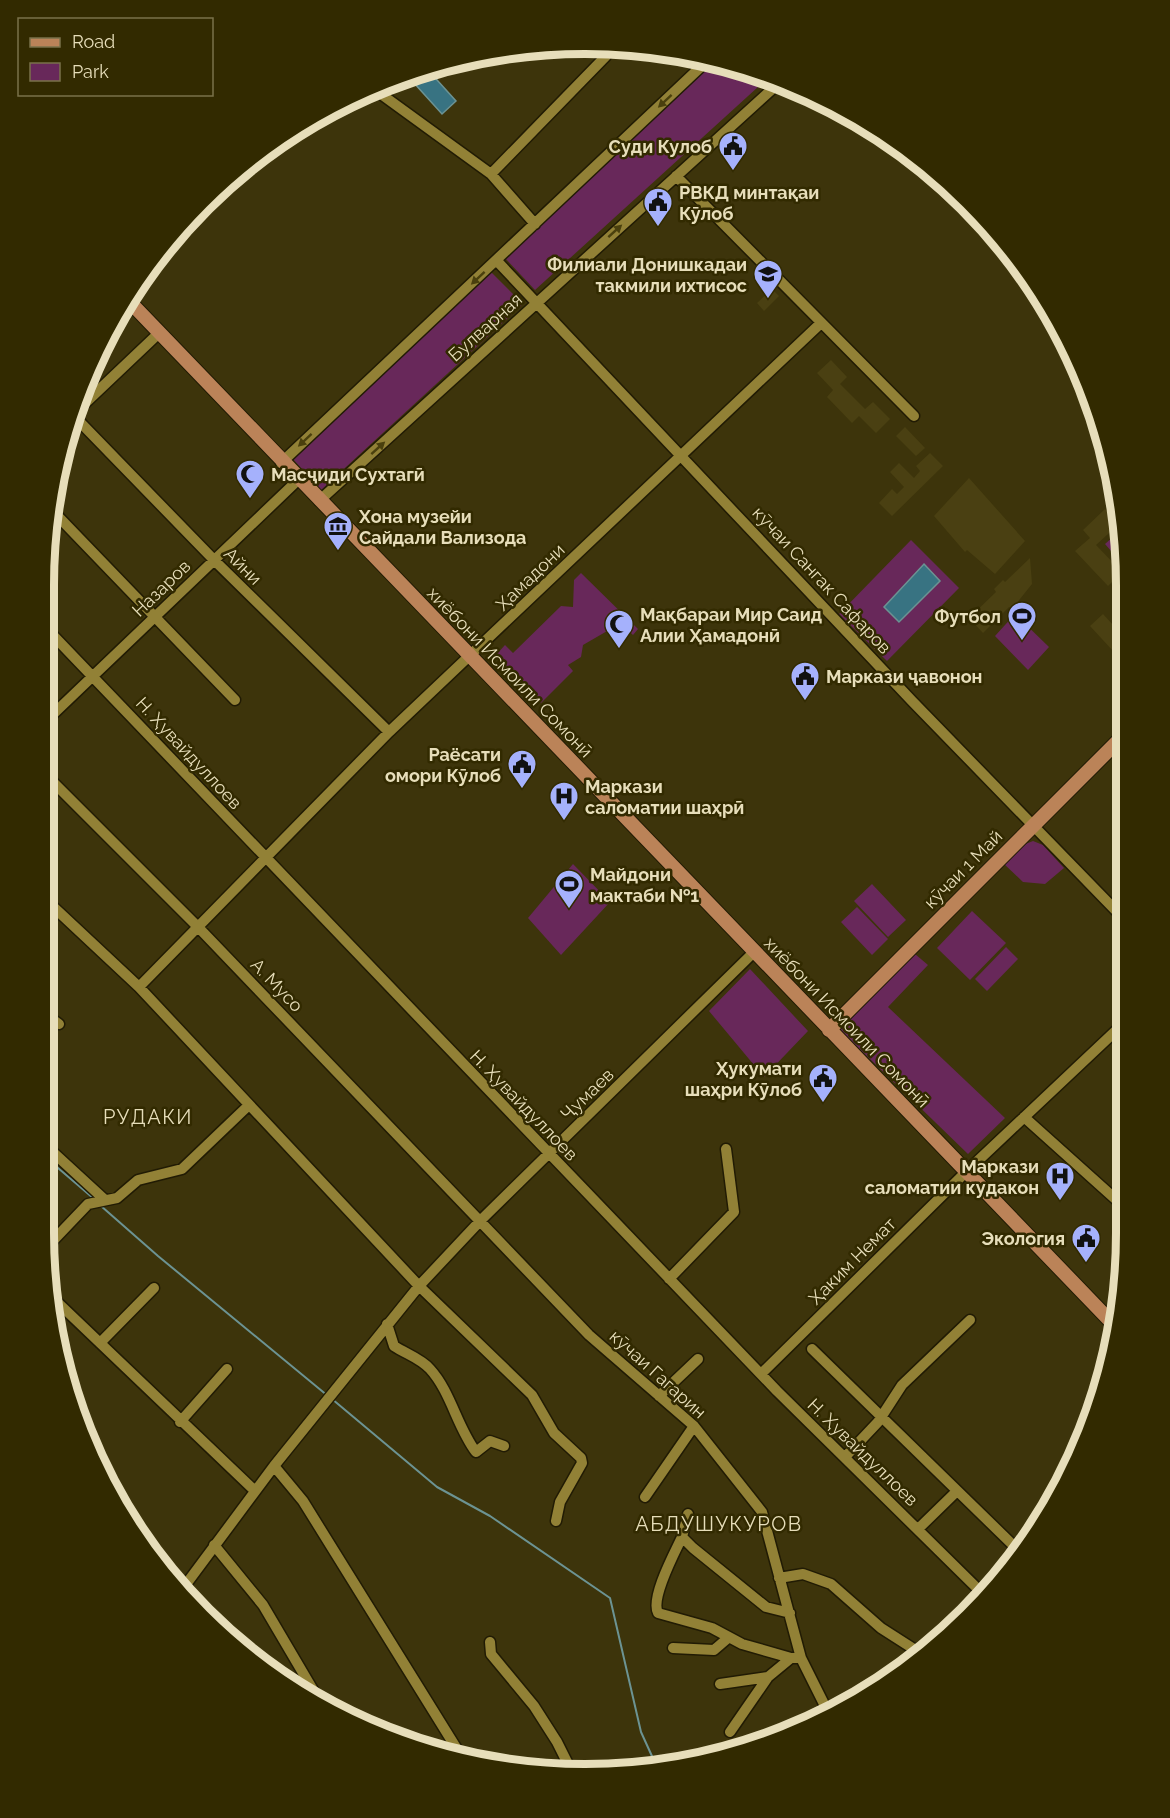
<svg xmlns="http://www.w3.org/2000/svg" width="1170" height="1818" font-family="Raleway,sans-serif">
  <rect width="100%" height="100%" fill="#3d340b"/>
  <path fill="#4a4012" d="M772 289 779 296 764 311 757 303Z
    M831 360 847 377 840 384 865 409 873 402 890 419 876 433 859 416 852 423 827 397 833 390 817 373Z
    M905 427 925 448 916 456 896 436Z
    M930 453 943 466 892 516 879 503 892 489 897 494 904 487 890 472 899 463 914 478 920 471 916 466Z
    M969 478 1025 541 995 574 967 550 965 552 934 516Z
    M1105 509 1119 524 1096 545 1122 572 1108 586 1075 551 1090 538 1083 530Z
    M1030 558 1032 584 1012 609 1009 607 983 633 969 618 996 592 994 589 1003 580 1005 582Z
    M1103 614 1125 638V664L1090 626Z"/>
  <path fill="#68285a" d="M714 62 769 77 535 290 505 258Z
    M491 272 523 304 321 490 293 459Z
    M1122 529 1125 567 1105 544Z
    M911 540 959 588 887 661 839 614Z
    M581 573 638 629 633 635 621 623 583 645 581 657 568 665 573 671 541 703 495 656 505 645 513 653 561 606 573 607 574 580Z
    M1125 583V609L1113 595Z
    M1015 614 1049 647 1028 670 995 636Z
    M1033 841 1043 845 1064 868 1045 884 1023 882 1003 863 1023 845Z
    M573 864 610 902 561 955 528 918Z
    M872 884 906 920 888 937 854 901Z
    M857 907 888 939 872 955 841 922Z
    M972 911 1006 943 970 980 937 948Z
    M1006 947 1018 959 987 991 975 979Z
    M915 954 928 965 888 1007 1005 1118 968 1154 838 1028Z
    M750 969 808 1031 764 1077 709 1011Z"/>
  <path fill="#387382" stroke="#6c9393" stroke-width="1.5" d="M428 70 456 101 442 114 414 83Z
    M924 564 940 581 899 622 884 607Z"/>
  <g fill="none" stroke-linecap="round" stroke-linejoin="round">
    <path stroke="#6c9393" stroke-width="2" d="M44 1156 93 1198
      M101 1206 158 1256 328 1396
      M332 1399 437 1487 490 1516 610 1598 641 1732 656 1765"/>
    <g stroke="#211b04" stroke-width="13">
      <path id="minor" d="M374 89 491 174 535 224
        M907 153 1020 263
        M491 174 606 56 596 46
        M676 176 914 416
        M497 261 912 701 1124 919
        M81 407 159 333
        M77 419 214 560 389 732
        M281 463 708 60
        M319 501 780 82
        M50 508 235 700
        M47 629 777 1391 985 1596
        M47 720 298 480
        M46 775 198 927 589 1335 694 1426 762 1512 801 1658 827 1710
        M46 900 139 987 419 1286 532 1395 554 1433 581 1458 582 1463 560 1502 556 1521
        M139 987 389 732 821 323
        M45 1014 59 1024
        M1024 1117 1122 1205
        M44 1144 105 1200
        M46 1248 88 1204 117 1198 138 1180 182 1169 249 1105
        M669 1279 734 1212 726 1149
        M54 1299 255 1491
        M387 1324 394 1346C406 1354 420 1358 430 1369 451 1392 457 1427 476 1452L490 1441 504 1446
        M100 1343 154 1288
        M812 1349 1017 1549
        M761 1374 966 1172 1123 1024
        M659 1396 698 1359
        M180 1422 227 1369
        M845 1457 878 1422 902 1385 970 1320
        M274 1466 303 1501 460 1754
        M645 1497 694 1426
        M688 1514 682 1537 693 1548 766 1607 790 1613
        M918 1529 956 1492
        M682 1537C675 1552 650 1598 658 1613L712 1628 742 1644 791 1658H801
        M214 1545 263 1605 316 1695
        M779 1578 803 1574 831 1584 881 1628 920 1653
        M184 1587 274 1466 419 1286 481 1220 754 952
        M490 1642 491 1654 534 1706 557 1742 572 1772
        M673 1648 714 1650 728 1638
        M720 1684 768 1677
        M730 1732 768 1677 791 1658"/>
    </g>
    <g stroke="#211b04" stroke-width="16">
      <path id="major" d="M129 301 1116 1327
        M829 1030 1125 734"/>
    </g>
    <use href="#minor" stroke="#928136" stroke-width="10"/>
    <use href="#major" stroke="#bb8358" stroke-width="14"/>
  </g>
  <defs><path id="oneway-solid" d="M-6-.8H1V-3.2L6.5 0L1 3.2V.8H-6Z" transform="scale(1.5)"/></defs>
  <g fill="#4a400e">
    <use href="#oneway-solid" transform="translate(665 101) rotate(137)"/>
    <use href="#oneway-solid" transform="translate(615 231) rotate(-42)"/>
    <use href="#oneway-solid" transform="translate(478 278) rotate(137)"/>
    <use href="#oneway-solid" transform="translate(305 440) rotate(137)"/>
    <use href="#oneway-solid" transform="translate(378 448) rotate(-42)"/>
  </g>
  <defs>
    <g id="civic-pin" transform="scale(1.5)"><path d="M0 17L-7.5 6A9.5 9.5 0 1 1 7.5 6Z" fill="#a5b1fc" stroke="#322a00"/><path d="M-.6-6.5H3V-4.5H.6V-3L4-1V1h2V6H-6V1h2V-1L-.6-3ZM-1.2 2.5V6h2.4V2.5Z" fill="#111"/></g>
    <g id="university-pin" transform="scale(1.5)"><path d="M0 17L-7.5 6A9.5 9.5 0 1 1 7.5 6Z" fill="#a5b1fc" stroke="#322a00"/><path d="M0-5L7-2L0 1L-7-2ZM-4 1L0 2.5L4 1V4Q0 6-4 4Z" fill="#111"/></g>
    <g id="mosque-pin" transform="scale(1.5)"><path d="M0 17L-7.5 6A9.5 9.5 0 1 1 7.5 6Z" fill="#a5b1fc" stroke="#322a00"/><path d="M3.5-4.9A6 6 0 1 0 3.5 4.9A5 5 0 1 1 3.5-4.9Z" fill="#111"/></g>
    <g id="museum-pin" transform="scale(1.5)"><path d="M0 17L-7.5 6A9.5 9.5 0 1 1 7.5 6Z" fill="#a5b1fc" stroke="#322a00"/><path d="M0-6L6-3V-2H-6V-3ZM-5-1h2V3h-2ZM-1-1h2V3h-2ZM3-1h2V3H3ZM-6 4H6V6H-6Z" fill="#111"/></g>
    <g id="stadium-pin" transform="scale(1.5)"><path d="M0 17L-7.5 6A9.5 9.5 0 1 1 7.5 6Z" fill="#a5b1fc" stroke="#322a00"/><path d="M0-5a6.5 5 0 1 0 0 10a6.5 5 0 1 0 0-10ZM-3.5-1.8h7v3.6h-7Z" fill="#111"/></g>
    <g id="hospital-pin" transform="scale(1.5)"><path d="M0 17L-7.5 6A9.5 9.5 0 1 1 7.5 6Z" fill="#a5b1fc" stroke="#322a00"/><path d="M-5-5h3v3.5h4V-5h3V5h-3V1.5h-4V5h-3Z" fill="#111"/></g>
  </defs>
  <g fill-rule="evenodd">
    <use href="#civic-pin" x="733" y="146"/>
    <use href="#civic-pin" x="658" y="202"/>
    <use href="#university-pin" x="768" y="274"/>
    <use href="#mosque-pin" x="250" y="474"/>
    <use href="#museum-pin" x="338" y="526"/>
    <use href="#stadium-pin" x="1022" y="616"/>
    <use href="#mosque-pin" x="619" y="624"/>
    <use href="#civic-pin" x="805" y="676"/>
    <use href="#civic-pin" x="522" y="764"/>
    <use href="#hospital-pin" x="564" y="796"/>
    <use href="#stadium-pin" x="569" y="884"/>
    <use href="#civic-pin" x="823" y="1078"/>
    <use href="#hospital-pin" x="1060" y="1176"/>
    <use href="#civic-pin" x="1086" y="1238"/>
  </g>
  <g text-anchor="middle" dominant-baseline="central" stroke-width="5" stroke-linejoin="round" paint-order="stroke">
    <g font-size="18" font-weight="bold" fill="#e7deba" stroke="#322a00" text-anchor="end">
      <text x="712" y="146">Суди Кулоб</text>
      <text x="679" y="192" text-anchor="start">РВКД минтақаи<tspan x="679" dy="21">Кӯлоб</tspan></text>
      <text x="747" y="264">Филиали Донишкадаи<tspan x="747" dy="21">такмили ихтисос</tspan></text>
      <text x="271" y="474" text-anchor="start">Масҷиди Сухтагӣ</text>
      <text x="359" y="516" text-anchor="start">Хона музейи<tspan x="359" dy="21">Сайдали Вализода</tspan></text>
      <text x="640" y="614" text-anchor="start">Мақбараи Мир Саид<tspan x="640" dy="21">Алии Ҳамадонӣ</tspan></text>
      <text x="1001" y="616">Футбол</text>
      <text x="826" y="676" text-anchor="start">Маркази ҷавонон</text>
      <text x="501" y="754">Раёсати<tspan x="501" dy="21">омори Кӯлоб</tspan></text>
      <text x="585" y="786" text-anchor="start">Маркази<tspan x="585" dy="21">саломатии шаҳрӣ</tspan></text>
      <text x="590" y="874" text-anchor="start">Майдони<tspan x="590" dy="21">мактаби №1</tspan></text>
      <text x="802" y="1068">Ҳукумати<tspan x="802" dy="21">шаҳри Кӯлоб</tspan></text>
      <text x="1039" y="1166">Маркази<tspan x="1039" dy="21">саломатии кудакон</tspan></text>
      <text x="1065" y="1238">Экология</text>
    </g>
    <g font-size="18" fill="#e7deba" stroke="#322a00">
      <text transform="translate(485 327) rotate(-42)">Булварная</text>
      <text transform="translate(243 566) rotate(45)">Айни</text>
      <text transform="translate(530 577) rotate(-44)">Ҳамадони</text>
      <text transform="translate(822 580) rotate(47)">кӯчаи Сангак Сафаров</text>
      <text transform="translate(161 588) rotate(-44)">Назаров</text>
      <text transform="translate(510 672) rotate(46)">хиёбони Исмоили Сомонӣ</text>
      <text transform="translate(189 753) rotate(47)">Н. Ҳувайдуллоев</text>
      <text transform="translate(963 869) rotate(-45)">кӯчаи 1 Май</text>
      <text transform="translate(277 985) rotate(46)">А. Мусо</text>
      <text transform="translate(847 1022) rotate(46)">хиёбони Исмоили Сомонӣ</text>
      <text transform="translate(587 1094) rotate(-44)">Ҷумаев</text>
      <text transform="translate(524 1105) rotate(46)">Н. Ҳувайдуллоев</text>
      <text transform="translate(852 1261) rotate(-45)">Ҳаким Немат</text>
      <text transform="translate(658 1374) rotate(42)">кӯчаи Гагарин</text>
      <text transform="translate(863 1452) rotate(44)">Н. Ҳувайдуллоев</text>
    </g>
    <g font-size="20" letter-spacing="1.5" fill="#e7deba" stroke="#322a00">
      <text x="148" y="1117">РУДАКИ</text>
      <text x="719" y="1524">АБДУШУКУРОВ</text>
    </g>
  </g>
  <path d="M0 0H1170V1818H0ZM585 54H585A531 531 0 0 1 1116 585V1233A531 531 0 0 1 585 1764H585A531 531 0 0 1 54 1233V585A531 531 0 0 1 585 54Z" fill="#322a00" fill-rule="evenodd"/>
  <path fill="none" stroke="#e7deba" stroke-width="8" d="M585 54H585A531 531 0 0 1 1116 585V1233A531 531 0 0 1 585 1764H585A531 531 0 0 1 54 1233V585A531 531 0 0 1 585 54Z"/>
  <rect x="18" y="18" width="195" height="78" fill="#322a00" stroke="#7a724a" stroke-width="1.5"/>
  <rect x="30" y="38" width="30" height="9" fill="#bb8358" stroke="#7a724a" stroke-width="1.5"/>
  <text x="72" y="48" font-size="18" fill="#e7deba">Road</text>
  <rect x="30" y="63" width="30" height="18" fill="#68285a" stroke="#7a724a" stroke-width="1.5"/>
  <text x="72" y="78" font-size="18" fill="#e7deba">Park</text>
</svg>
